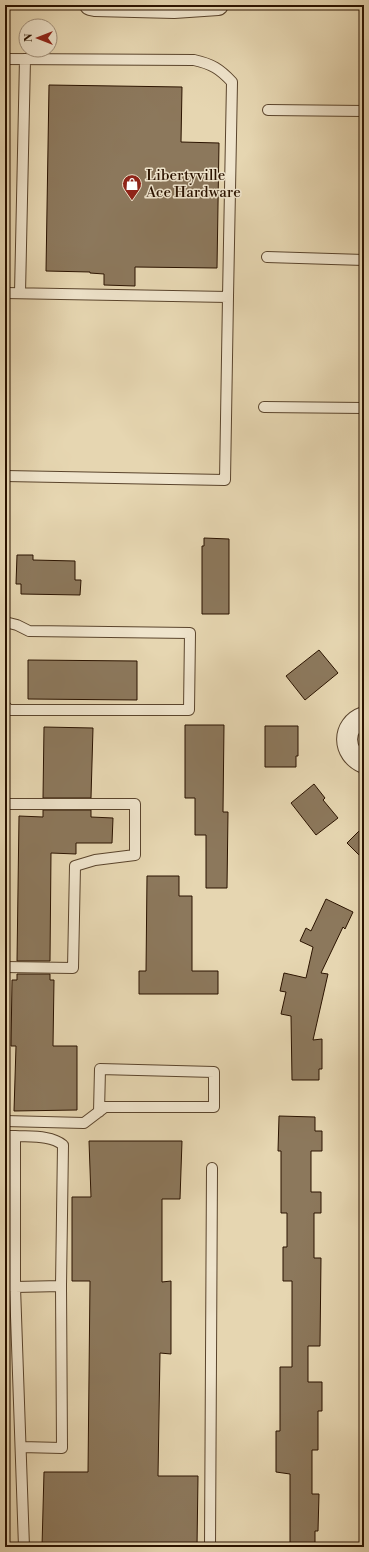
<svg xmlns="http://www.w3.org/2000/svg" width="369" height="1552" font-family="'Libre Bodoni',serif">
  <rect width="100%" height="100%" fill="#e6d6b1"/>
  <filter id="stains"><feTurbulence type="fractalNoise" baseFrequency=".005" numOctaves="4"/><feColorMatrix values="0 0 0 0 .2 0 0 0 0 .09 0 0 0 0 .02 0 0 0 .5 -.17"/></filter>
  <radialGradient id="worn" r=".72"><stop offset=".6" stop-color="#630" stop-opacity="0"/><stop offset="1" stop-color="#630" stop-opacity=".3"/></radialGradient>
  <path fill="#8c785c" stroke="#2b1300" d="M49 85 182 87 181 142 219 143 217 268 135 267V286L104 285V274L90 273V272L46 271Z
    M204 538 229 539V614H202V546H204Z
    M17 555H33V560L75 561V580H81L80 595 21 594V584H16Z
    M319 650 338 673 305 700 286 676Z
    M28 660 137 661V700L28 699Z
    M185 725H224L223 812H228L227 888H206V835H195V798H185Z
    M265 726H298V756H296V767H265Z
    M44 727 93 728 91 798H43Z
    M314 784 325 798 323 800 338 818 316 835 291 803Z
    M43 810H91V817L113 818 112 843H76V854L51 853 50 961H17L19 816 43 817Z
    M364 826V860L347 843Z
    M147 876H179V896H192V971H218V994H139V971H146Z
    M326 899 353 912 345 929 343 927 321 973 328 974 313 1040 322 1039V1069H319V1080H292L291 1016 281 1014 286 992 280 991 284 973 306 978 313 947 300 941 306 928 311 931Z
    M17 974H50V980H54L53 1046H77V1110L14 1111 16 1046H11L12 980H17Z
    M279 1116 315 1117V1131H322V1151H311V1192H321V1213H314V1258H321L320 1346H308V1382H322V1411H318V1450H312V1494H319L318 1531H315V1543H290V1474L276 1472V1431H280V1367H292V1281H283V1247H287V1213H281V1151H278Z
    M89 1141H182L180 1199H162V1282L171 1281V1354L160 1353 158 1476H198L197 1547H42L44 1472H88L90 1281H72V1197H91Z"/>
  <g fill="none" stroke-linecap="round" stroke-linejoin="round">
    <g stroke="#5a442c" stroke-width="12">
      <path id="service" d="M5 59 194 60C212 64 220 69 232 82L228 297 5 293
        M268 110 364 111
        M267 257 364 260
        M20 293 25 59
        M264 407 364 408
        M5 476 225 480 228 297
        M5 622 17 625 29 631 190 633 189 710H9L5 706
        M5 804H135V855L95 860 75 866 73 968 5 967
        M5 1121 84 1123 105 1107H214V1072L100 1069 99 1112
        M5 1136H15V1287L61 1286 62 1448 21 1447
        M15 1136C31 1137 51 1135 63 1145L61 1286
        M5 1286 15 1287 24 1547
        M210 1547 212 1168"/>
    </g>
    <g stroke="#5a442c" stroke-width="22">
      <path id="minor" d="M90 5 95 6 174 8 218 5
        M364 717C341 725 342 754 364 763"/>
    </g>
    <use href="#service" stroke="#efe4cc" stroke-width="10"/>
    <use href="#minor" stroke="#efe4cc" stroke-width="20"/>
  </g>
  <defs>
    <g id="shop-pin" transform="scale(1)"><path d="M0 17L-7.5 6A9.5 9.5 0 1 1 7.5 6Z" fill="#8f2418" stroke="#efe4cc"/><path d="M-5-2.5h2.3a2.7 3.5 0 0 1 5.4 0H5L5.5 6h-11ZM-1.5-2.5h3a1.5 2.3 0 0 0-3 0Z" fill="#fff"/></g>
  </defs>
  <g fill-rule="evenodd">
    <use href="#shop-pin" x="132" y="184"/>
  </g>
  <g text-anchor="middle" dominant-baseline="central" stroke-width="3" stroke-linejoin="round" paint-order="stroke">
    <g font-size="15" fill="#2b1300" stroke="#efe4cc" text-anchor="start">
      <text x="146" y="175">Libertyville<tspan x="146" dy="17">Ace Hardware</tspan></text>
    </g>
  </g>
  <rect width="369" height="1552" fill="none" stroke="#e6d6b1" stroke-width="20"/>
  <rect x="6" y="6" width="357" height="1540" fill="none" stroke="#2b1300" stroke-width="2"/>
  <rect x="10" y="10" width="349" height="1532" fill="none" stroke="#2b1300"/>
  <g transform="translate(38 38) rotate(270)"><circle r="19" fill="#efe4cc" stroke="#a1907a"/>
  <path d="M0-3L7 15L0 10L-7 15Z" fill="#8f2418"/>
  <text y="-6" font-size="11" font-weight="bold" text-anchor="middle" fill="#2b1300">N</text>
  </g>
  <rect width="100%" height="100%" filter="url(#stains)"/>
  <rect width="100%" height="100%" fill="url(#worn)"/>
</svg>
